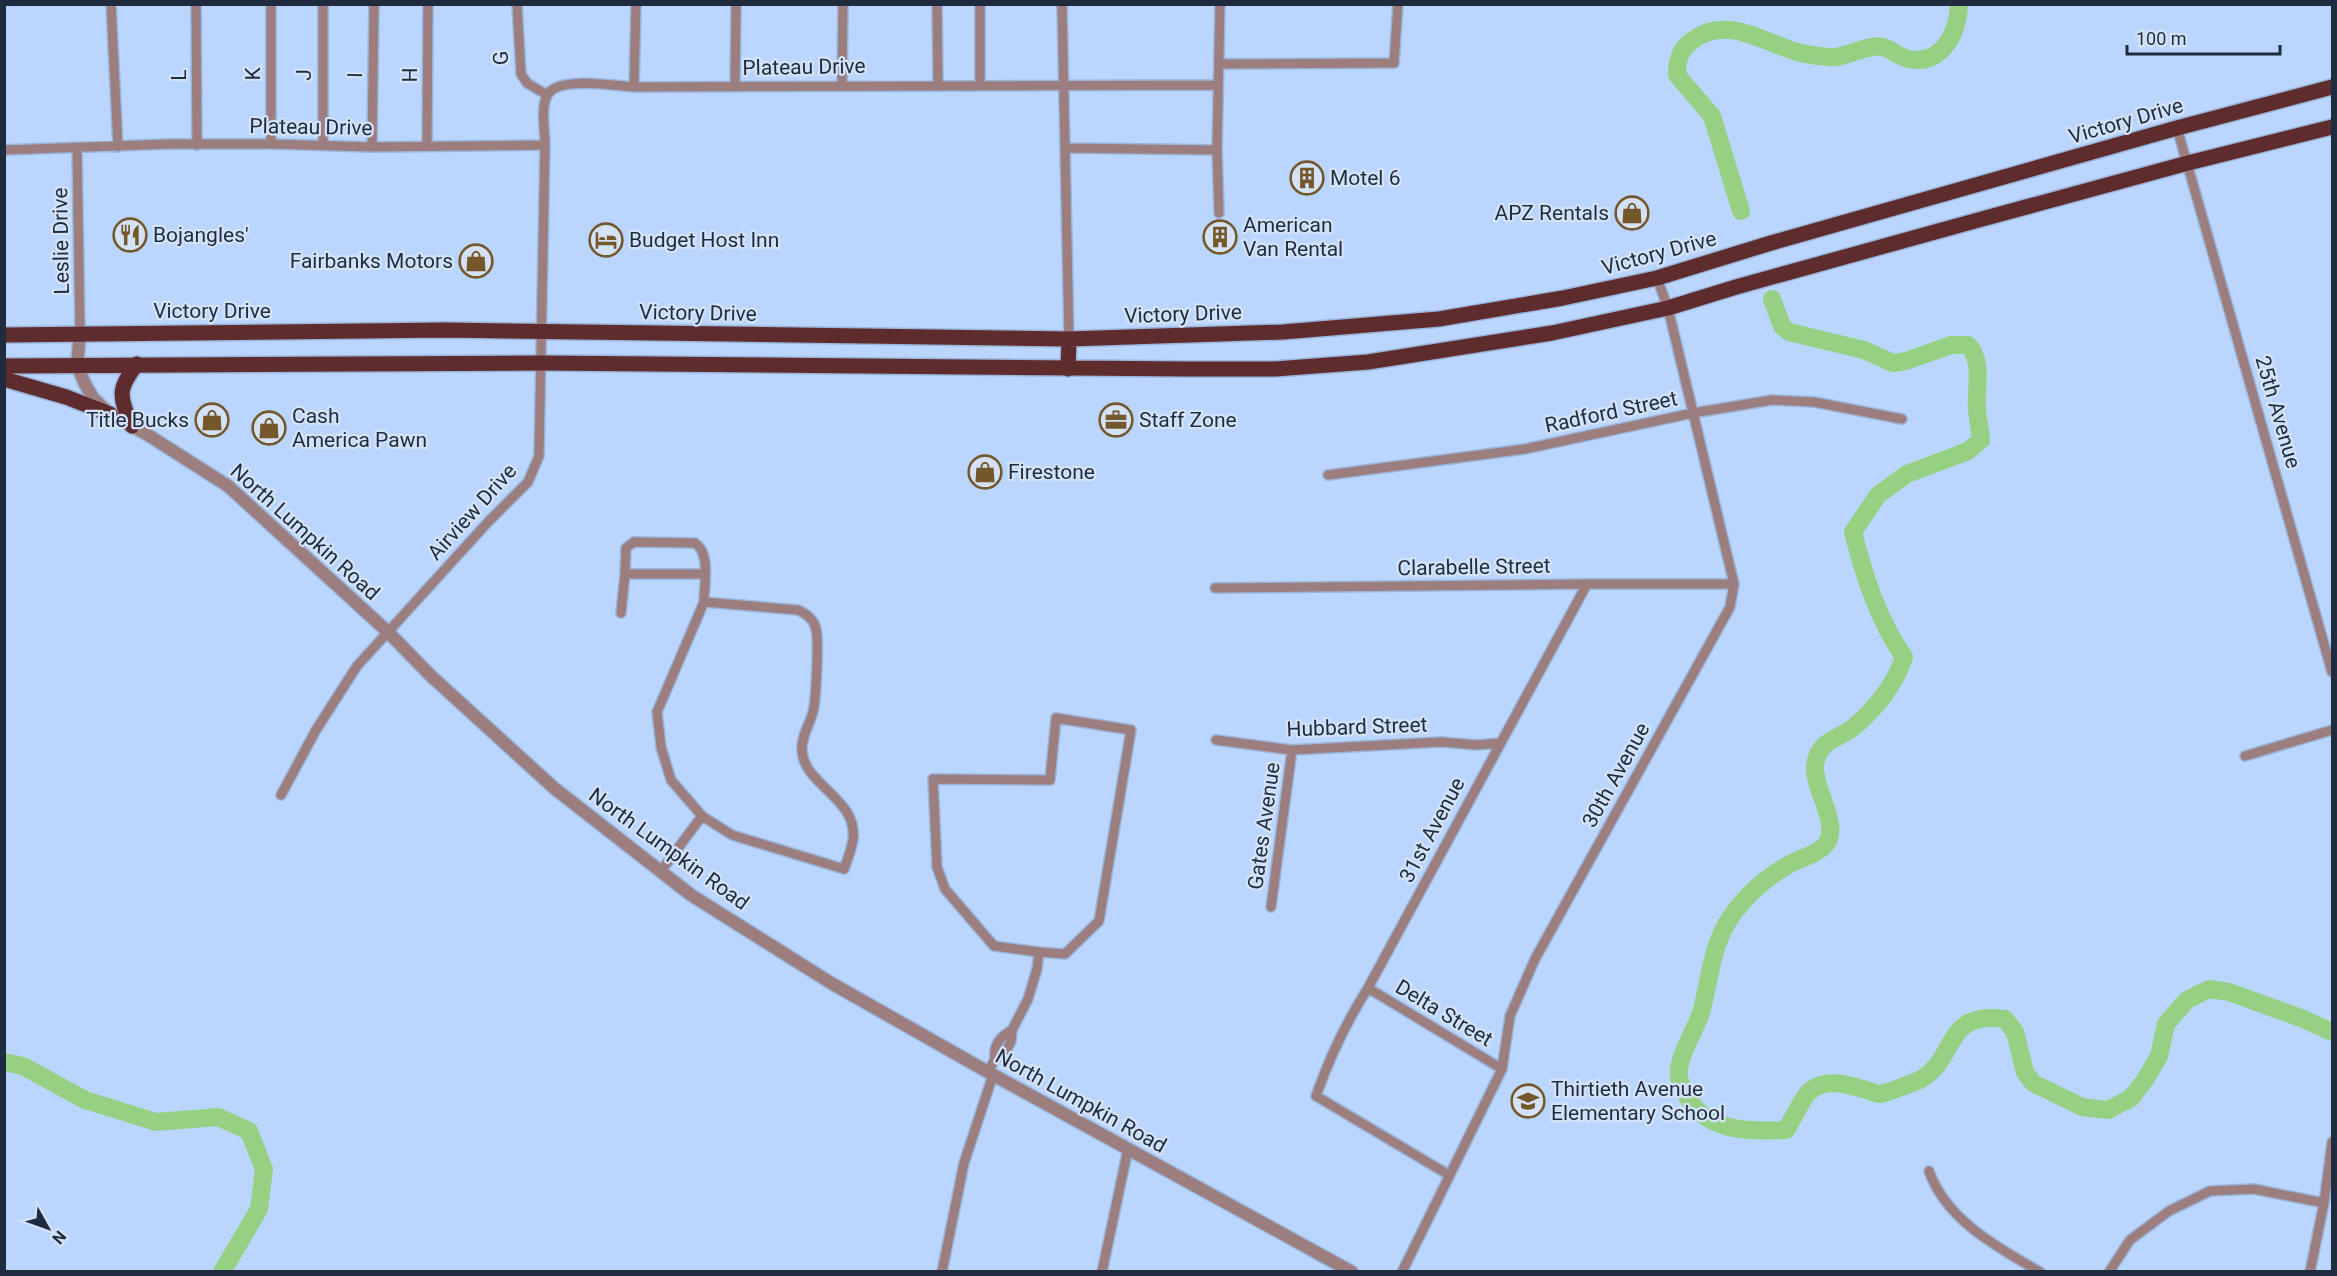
<svg xmlns="http://www.w3.org/2000/svg" width="2337" height="1276" font-family="Roboto,sans-serif">
  <rect width="100%" height="100%" fill="#bad6ff"/>
  <g fill="none" stroke-linecap="round" stroke-linejoin="round">
    <path stroke="#96d083" stroke-width="18" d="M1741 211 1712 116 1677 75C1677 60 1680 49 1693 40 1727 15 1763 42 1797 52 1807 55 1819 56 1829 57 1845 59 1868 43 1883 47 1891 49 1899 57 1908 59 1942 66 1958 33 1959 4
      M1772 299 1782 326 1789 332 1864 350 1893 363 1906 361 1951 345H1968C1984 362 1975 388 1977 410 1978 420 1980 430 1981 440L1968 451 1907 474 1878 495 1853 532C1864 575 1878 620 1904 657 1895 685 1878 706 1855 726 1840 740 1818 738 1815 766 1813 789 1841 825 1826 844 1817 855 1802 857 1790 864 1772 874 1754 888 1741 904 1712 936 1712 969 1702 1009 1697 1029 1676 1057 1679 1078 1680 1083 1684 1089 1686 1094 1704 1132 1750 1132 1786 1130 1792 1121 1804 1095 1810 1091 1826 1077 1849 1085 1867 1090 1870 1091 1876 1094 1880 1094 1886 1093 1917 1082 1923 1078 1958 1055 1944 1011 2005 1019L2015 1032 2025 1072 2033 1083 2082 1107 2108 1110 2131 1098 2145 1080 2159 1056 2166 1024 2187 1000 2209 989 2229 992 2301 1018 2332 1032
      M4 1062 23 1066 85 1100 156 1122 218 1117 249 1131 264 1169 259 1209 222 1272"/>
    <g stroke="#9bb4d9" stroke-width="12">
      <path id="minor" d="M111 4 118 147
        M196 4 197 145
        M323 4V145
        M517 4 521 74 527 83 547 95
        M937 4 938 84
        M980 4V84
        M1062 4 1069 339
        M1219 64 1394 63 1398 4
        M842 85 843 4
        M735 86 736 4
        M634 87 636 4
        M2177 128 2332 672
        M271 144V4
        M427 145 428 4
        M372 147 374 4
        M77 148 80 333
        M1065 148 1217 150 1220 4
        M4 150 170 144H271L372 147 545 145
        M1217 150 1219 213
        M1328 475 1525 449 1693 413 1772 400 1814 402 1902 419
        M1215 588 1587 584H1734
        M704 602C704 585 711 553 695 543L634 542 626 548 625 574H704
        M621 613 625 574
        M1216 740 1292 750 1441 742 1477 745 1499 743
        M2245 756 2332 730
        M281 795 316 730 357 666 489 521 528 482 539 456 545 145C545 129 540 107 548 94 559 76 616 86 634 87L1218 85
        M661 871 702 816 732 835 844 869C847 860 852 849 853 839 858 799 804 785 802 751 801 734 812 722 814 707 816 694 819 640 816 629 814 619 807 614 798 610L704 602 657 712 661 747 671 780 702 816
        M1271 907 1292 750
        M1368 988 1502 1069
        M995 1059C993 1045 1000 1037 1012 1030
        M988 1072 995 1059 1005 1053 1011 1041 1012 1030 1028 999 1037 969 1039 952 1065 954 1099 921 1131 730 1056 718 1050 780 933 779 937 867 945 889 994 946 1039 952
        M1929 1171C1946 1220 1997 1247 2040 1272
        M1449 1175 1316 1096C1330 1056 1345 1024 1368 988L1587 584
        M942 1272 964 1163 993 1075
        M1102 1272 1128 1149
        M1402 1272 1502 1069 1510 1016 1535 959 1730 607 1734 584 1668 308 1657 278
        M2109 1272 2130 1240 2169 1211 2210 1191 2254 1189 2324 1203
        M2310 1272 2324 1203 2332 1142"/>
    </g>
    <g stroke="#9bb4d9" stroke-width="15">
      <path id="tertiary" d="M80 333 77 365 85 384 93 398 110 414 148 435 228 486 388 632 431 676 554 788 691 895 831 983 988 1072 1352 1272"/>
    </g>
    <g stroke="#9bb4d9" stroke-width="18">
      <path id="trunk" d="M4 335 446 330 1069 339 1283 332 1439 319 1563 298 1657 278 1771 243 2177 128 2332 87
        M4 366 541 363 1187 369H1275L1368 362 1552 333 1668 308 1736 287 1982 219 2188 163 2332 127
        M1068 369 1069 339
        M4 379 66 397 110 414
        M132 426C120 398 116 390 137 364"/>
    </g>
    <use href="#minor" stroke="#9c7e7f" stroke-width="9"/>
    <use href="#tertiary" stroke="#9c7e7f" stroke-width="12"/>
    <use href="#trunk" stroke="#5f2c2e" stroke-width="15"/>
  </g>
  <defs>
    <g id="building-ring" transform="scale(1.725)"><circle r="9.5" fill="#d4e2f7" stroke="#74582b" stroke-width="1.5"/><path d="M-4-6H4V6H1V3H-1V6H-4ZM-2.5-4.3h1.7v1.8h-1.7ZM.8-4.3h1.7v1.8H.8ZM-2.5-1h1.7V.8h-1.7ZM.8-1h1.7V.8H.8Z" fill="#74582b"/></g>
    <g id="shop-ring" transform="scale(1.725)"><circle r="9.5" fill="#d4e2f7" stroke="#74582b" stroke-width="1.5"/><path d="M-5-2.5h2.3a2.7 3.5 0 0 1 5.4 0H5L5.5 6h-11ZM-1.5-2.5h3a1.5 2.3 0 0 0-3 0Z" fill="#74582b"/></g>
    <g id="restaurant-ring" transform="scale(1.725)"><circle r="9.5" fill="#d4e2f7" stroke="#74582b" stroke-width="1.5"/><path d="M-5-6h1v4h1v-4h1v4h1v-4h1v5L-1.5 .5V6h-2V.5L-5-1ZM5-6V6H3V1.5H1.5Q1.5-4 5-6Z" fill="#74582b"/></g>
    <g id="hotel-ring" transform="scale(1.725)"><circle r="9.5" fill="#d4e2f7" stroke="#74582b" stroke-width="1.5"/><path d="M-6-4.5h1.5V1H6V5H4.5V3h-9V5H-6ZM-4 0a1.8 1.8 0 1 1 3.6 0ZM.5 0V-2.5h3Q6-2.5 6 0Z" fill="#74582b"/></g>
    <g id="office-ring" transform="scale(1.725)"><circle r="9.5" fill="#d4e2f7" stroke="#74582b" stroke-width="1.5"/><path d="M-6-3h4V-5.5h4V-3h4V5H-6ZM-1-4.5V-3h2v-1.5ZM-6 0V1H6V0Z" fill="#74582b"/></g>
    <g id="school-ring" transform="scale(1.725)"><circle r="9.5" fill="#d4e2f7" stroke="#74582b" stroke-width="1.5"/><path d="M0-5L7-2L0 1L-7-2ZM-4 1L0 2.5L4 1V4Q0 6-4 4Z" fill="#74582b"/></g>
  </defs>
  <g fill-rule="evenodd">
    <use href="#building-ring" x="1307" y="178"/>
    <use href="#shop-ring" x="1632" y="213"/>
    <use href="#restaurant-ring" x="130" y="235"/>
    <use href="#building-ring" x="1220" y="237"/>
    <use href="#hotel-ring" x="606" y="240"/>
    <use href="#shop-ring" x="476" y="261"/>
    <use href="#shop-ring" x="212" y="420"/>
    <use href="#office-ring" x="1116" y="420"/>
    <use href="#shop-ring" x="269" y="428"/>
    <use href="#shop-ring" x="985" y="472"/>
    <use href="#school-ring" x="1528" y="1101"/>
  </g>
  <g text-anchor="middle" dominant-baseline="central" stroke-width="4.5" stroke-linejoin="round" paint-order="stroke">
    <g font-size="21" fill="#1f2c40" stroke="#d4e2f7">
      <text transform="translate(501 58) rotate(-95)">G</text>
      <text transform="translate(804 67) rotate(-1)">Plateau Drive</text>
      <text transform="translate(253 74) rotate(-90)">K</text>
      <text transform="translate(179 75) rotate(-90)">L</text>
      <text transform="translate(304 75) rotate(-90)">J</text>
      <text transform="translate(355 75) rotate(-89)">I</text>
      <text transform="translate(410 75) rotate(-90)">H</text>
      <text transform="translate(2126 121) rotate(-16)">Victory Drive</text>
      <text transform="translate(311 127) rotate(1)">Plateau Drive</text>
      <text transform="translate(61 241) rotate(-91)">Leslie Drive</text>
      <text transform="translate(1659 253) rotate(-15)">Victory Drive</text>
      <text x="212" y="311">Victory Drive</text>
      <text transform="translate(698 313) rotate(1)">Victory Drive</text>
      <text transform="translate(1183 314) rotate(-2)">Victory Drive</text>
      <text transform="translate(1611 412) rotate(-12)">Radford Street</text>
      <text transform="translate(2278 412) rotate(74)">25th Avenue</text>
      <text transform="translate(472 512) rotate(-48)">Airview Drive</text>
      <text transform="translate(305 532) rotate(42)">North Lumpkin Road</text>
      <text transform="translate(1474 567) rotate(-1)">Clarabelle Street</text>
      <text transform="translate(1357 727) rotate(-2)">Hubbard Street</text>
      <text transform="translate(1616 775) rotate(-61)">30th Avenue</text>
      <text transform="translate(1264 826) rotate(-82)">Gates Avenue</text>
      <text transform="translate(1432 830) rotate(-62)">31st Avenue</text>
      <text transform="translate(669 849) rotate(36)">North Lumpkin Road</text>
      <text transform="translate(1444 1013) rotate(31)">Delta Street</text>
      <text transform="translate(1081 1101) rotate(29)">North Lumpkin Road</text>
    </g>
    <g font-size="21" fill="#1f2c40" stroke="#d4e2f7" text-anchor="start">
      <text x="1330" y="178">Motel 6</text>
      <text x="1609" y="213" text-anchor="end">APZ Rentals</text>
      <text x="1243" y="225">American<tspan x="1243" dy="24">Van Rental</tspan></text>
      <text x="153" y="235">Bojangles'</text>
      <text x="629" y="240">Budget Host Inn</text>
      <text x="453" y="261" text-anchor="end">Fairbanks Motors</text>
      <text x="292" y="416">Cash<tspan x="292" dy="24">America Pawn</tspan></text>
      <text x="189" y="420" text-anchor="end">Title Bucks</text>
      <text x="1139" y="420">Staff Zone</text>
      <text x="1008" y="472">Firestone</text>
      <text x="1551" y="1089">Thirtieth Avenue<tspan x="1551" dy="24">Elementary School</tspan></text>
    </g>
  </g>
  <rect width="2337" height="1276" fill="none" stroke="#1f2c40" stroke-width="12"/>
  <g transform="translate(48 1228) rotate(130)" stroke="#d4e2f7" stroke-width="4.5" paint-order="stroke">
  <path d="M0-4.5L10 22L0 15L-10 22Z" fill="#1f2c40"/>
  <text y="-9" font-size="16" font-weight="bold" text-anchor="middle" fill="#1f2c40">N</text>
  </g>
  <path d="M2127 45v9h153v-9" fill="none" stroke="#1f2c40" stroke-width="3"/>
  <text x="2136" y="45" font-size="18" fill="#1f2c40" stroke="#d4e2f7" stroke-width="4.5" paint-order="stroke">100 m</text>
</svg>
